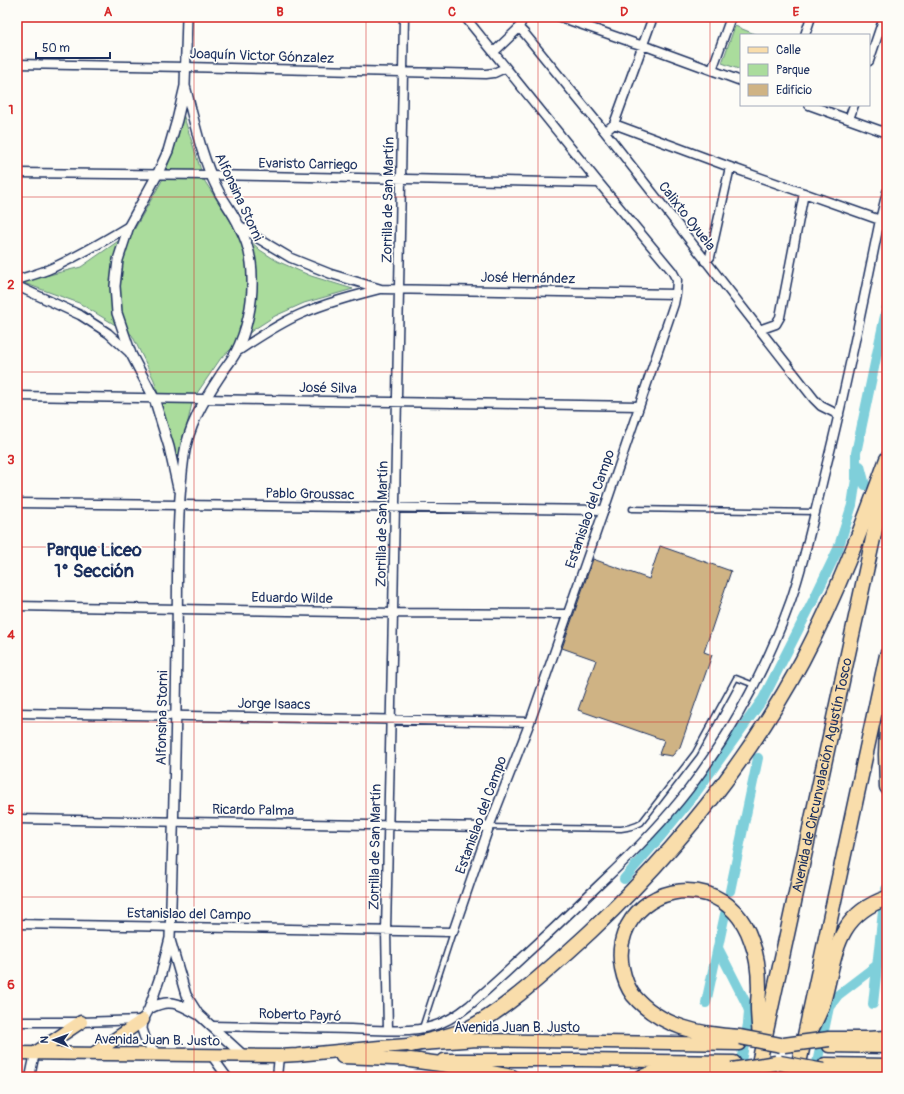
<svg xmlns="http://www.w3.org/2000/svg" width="904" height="1094" font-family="Pangolin,sans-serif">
  <rect width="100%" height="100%" fill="#fdfcf7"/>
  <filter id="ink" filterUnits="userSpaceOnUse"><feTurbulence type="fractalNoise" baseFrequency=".025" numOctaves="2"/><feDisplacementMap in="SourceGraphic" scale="8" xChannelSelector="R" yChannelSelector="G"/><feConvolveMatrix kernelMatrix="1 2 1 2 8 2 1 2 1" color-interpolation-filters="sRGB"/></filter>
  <g filter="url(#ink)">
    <path fill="#aadc9c" stroke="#62867d" d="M735 26 757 35H741V70L722 63Z
      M183 114 204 180 233 225 260 250 277 261 311 276 353 289 304 303 275 316 253 330 221 358 193 399 178 465 154 380 132 335 79 303 21 282 81 267 134 230 164 177Z"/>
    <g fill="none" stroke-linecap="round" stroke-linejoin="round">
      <path stroke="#7fcfda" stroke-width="10" d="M860 466 865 485
        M624 879 660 837 694 795 763 699 814 599 838 549 852 505 856 479V453L887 306
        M886 889 887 888
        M730 891 758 758
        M718 948 746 1003 749 1011 748 1024 738 1077
        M706 1003 725 914
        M873 1004 883 911
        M814 1077 829 1007 838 995 876 966"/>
    </g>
    <path fill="#cfb384" stroke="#1b2f5e" d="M660 546 731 571 704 652 712 655 680 747 672 756 659 754 664 740 578 710 596 660 562 648 593 559 649 579Z"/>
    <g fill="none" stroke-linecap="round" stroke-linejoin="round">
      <g stroke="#1b2f5e" stroke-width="7">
        <path id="service" d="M632 509 815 512
          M489 827 621 829C629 828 634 827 641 823L695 753 736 678 754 685
          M422 1028 453 932"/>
      </g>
      <g stroke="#1b2f5e" stroke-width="11">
        <path id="minor" d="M560 17 634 43 651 48 741 81
          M519 28 525 34 605 132 814 399 821 406 839 415
          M805 35 811 17
          M494 52 519 28 523 17
          M869 61 884 17
          M17 64 186 67 486 74 494 73 505 68
          M712 70 731 17
          M809 105 887 133
          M849 119 854 105
          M614 124 730 167 880 220
          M605 132 614 124 653 17
          M17 173 211 175 599 183
          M239 225 259 239 291 258 331 274 381 289 676 294
          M705 261 710 257 730 167
          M17 280C29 276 41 273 52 268 79 256 104 241 129 226
          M17 286 80 315 108 333 131 354
          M759 330 776 324 780 317 804 193
          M235 353C256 339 278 324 301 314 326 303 353 296 380 289
          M17 396 639 406
          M17 503 604 510
          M17 606 393 613 567 614
          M17 713 530 722
          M17 819 489 827
          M17 924 453 932 489 827 530 722 604 510 674 304 676 294 677 280 672 271 599 183 465 17
          M17 1022H81L142 1020
          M211 1026C258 1027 305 1028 351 1029 375 1030 411 1033 433 1026 447 1022 459 1014 470 1005 515 965 558 925 601 883 632 854 663 823 689 789 732 732 767 667 791 600 806 556 815 511 826 467 847 385 863 302 880 220L887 192
          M388 1030 386 931 393 613 404 17
          M211 1055 227 1077
          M30 1077 35 1053
          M277 1077 279 1056"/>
      </g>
      <g stroke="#1b2f5e" stroke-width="12">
        <path id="tertiary" d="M178 488 169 447 154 398 131 354 117 313 115 286 118 260 129 226 157 175 168 151 177 120 185 86 187 17
          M170 940 186 995 198 1014 244 1056
          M149 1009C168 998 179 1003 197 1014
          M160 1055 153 1050 146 1041 142 1029 143 1020 149 1009 161 974 170 938C173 840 176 741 177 642 178 581 176 516 184 456 188 427 204 400 220 376 225 368 231 361 235 354 247 331 253 302 252 277 252 259 247 241 239 226 233 212 223 201 217 188 201 156 194 120 185 86"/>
      </g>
      <g stroke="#1b2f5e" stroke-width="15">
        <path id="primary" d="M829 1046 887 1047
          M17 1053 279 1056 297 1055 380 1047 477 1040 739 1044
          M35 1053 81 1022
          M93 1054 143 1020
          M342 1057 419 1060
          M444 1060H581L734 1062
          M825 1064 887 1065"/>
      </g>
      <g stroke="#1b2f5e" stroke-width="17">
        <g id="motorway">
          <path d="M887 727 886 754 887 787"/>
          <path d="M812 1028C816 1019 821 1011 823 1002 836 957 834 916 887 898"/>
          <path d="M740 1037C701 1035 660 1027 633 995 627 987 624 978 622 968 612 918 660 880 707 894 729 901 744 919 751 940 757 955 759 971 759 988 759 994 758 1000 758 1006 758 1016 759 1026 760 1036"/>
          <path d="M829 1039H866L887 1038"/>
          <path d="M411 1045C430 1040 449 1037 467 1029 484 1021 499 1010 513 999 540 978 565 955 590 932 674 853 747 763 802 661 836 596 862 528 887 459"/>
          <path d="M410 1060 448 1065 512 1077"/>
          <path d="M824 1071C842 1072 861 1072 878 1077"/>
          <path d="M642 1077C670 1066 702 1070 732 1070"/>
          <path id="s1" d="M756 1077 884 488"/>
          <path d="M796 1077 887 655"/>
        </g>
      </g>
      <use href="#service" stroke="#fdfcf7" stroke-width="4"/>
      <use href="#minor" stroke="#fdfcf7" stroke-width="8"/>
      <use href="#tertiary" stroke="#fdfcf7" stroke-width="9"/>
      <use href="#primary" stroke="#f9ddab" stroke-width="12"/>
      <use href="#motorway" stroke="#f9ddab" stroke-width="14"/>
      <g stroke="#1b2f5e" stroke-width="17" stroke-linecap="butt">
        <path id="motorway-bridge" d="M740 1037 781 1045
          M784 1045 829 1039
          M780 1063 824 1071
          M732 1070 776 1063"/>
      </g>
      <use href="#motorway-bridge" stroke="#f9ddab" stroke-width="14"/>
    </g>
  </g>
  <path fill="none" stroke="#d62828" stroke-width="1" stroke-opacity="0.55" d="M194 17V1077M366 17V1077M538 17V1077M710 17V1077M17 197H887M17 372H887M17 547H887M17 722H887M17 897H887"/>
  <g text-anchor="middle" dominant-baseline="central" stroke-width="3.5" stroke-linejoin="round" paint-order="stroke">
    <g font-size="14" fill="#1b2f5e" stroke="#fdfcf7">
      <text transform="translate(262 56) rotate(2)">Joaquín Victor Gónzalez</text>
      <text transform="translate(308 164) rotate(1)">Evaristo Carriego</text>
      <text transform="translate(239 197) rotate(65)">Alfonsina Storni</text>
      <text transform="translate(388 200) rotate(-89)">Zorrilla de San Martín</text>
      <text transform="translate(687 216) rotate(52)">Calixto Oyuela</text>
      <text transform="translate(528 278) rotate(1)">José Hernández</text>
      <text transform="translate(328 388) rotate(1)">José Silva</text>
      <text transform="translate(310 494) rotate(1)">Pablo Groussac</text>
      <text transform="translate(590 509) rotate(-71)">Estanislao del Campo</text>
      <text transform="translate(382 524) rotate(-89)">Zorrilla de San Martín</text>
      <text transform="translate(292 598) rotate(1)">Eduardo Wilde</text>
      <text transform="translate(274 704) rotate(1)">Jorge Isaacs</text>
      <text transform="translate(162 718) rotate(-89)">Alfonsina Storni</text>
      <text stroke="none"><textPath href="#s1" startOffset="309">Avenida de Circunvalación Agustín Tosco</textPath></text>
      <text transform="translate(253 810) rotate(1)">Ricardo Palma</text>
      <text transform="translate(481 815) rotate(-70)">Estanislao del Campo</text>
      <text transform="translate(375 847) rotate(-89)">Zorrilla de San Martín</text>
      <text transform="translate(189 914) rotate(1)">Estanislao del Campo</text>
      <text transform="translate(300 1015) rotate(2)">Roberto Payró</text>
      <text x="517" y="1027">Avenida Juan B. Justo</text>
      <text transform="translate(157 1040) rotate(1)">Avenida Juan B. Justo</text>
    </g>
    <g font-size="18" font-weight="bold" fill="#1b2f5e" stroke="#fdfcf7">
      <text x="94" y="550">Parque Liceo<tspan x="94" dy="21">1° Sección</tspan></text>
    </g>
  </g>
  <rect width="904" height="1094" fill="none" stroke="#fdfcf7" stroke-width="44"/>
  <rect x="740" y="34" width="130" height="72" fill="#fdfcf7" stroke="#a3aaba"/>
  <rect x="748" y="47" width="20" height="6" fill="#f9ddab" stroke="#a3aaba"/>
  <text x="776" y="54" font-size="12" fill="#1b2f5e">Calle</text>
  <rect x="748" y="64" width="20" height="12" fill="#aadc9c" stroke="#a3aaba"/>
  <text x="776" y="74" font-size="12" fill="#1b2f5e">Parque</text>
  <rect x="748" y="84" width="20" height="12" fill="#cfb384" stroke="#a3aaba"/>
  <text x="776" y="94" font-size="12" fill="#1b2f5e">Edificio</text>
  <g transform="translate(54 1040) rotate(271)" stroke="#fdfcf7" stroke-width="3" paint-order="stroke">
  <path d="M0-3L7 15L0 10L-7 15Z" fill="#1b2f5e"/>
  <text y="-6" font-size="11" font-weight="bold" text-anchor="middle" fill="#1b2f5e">N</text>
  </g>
  <path d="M36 52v6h74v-6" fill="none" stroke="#1b2f5e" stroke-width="2"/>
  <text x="42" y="52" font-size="12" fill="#1b2f5e" stroke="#fdfcf7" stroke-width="3" paint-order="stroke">50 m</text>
  <rect x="22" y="22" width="860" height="1050" fill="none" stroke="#d62828" stroke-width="1.5"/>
  <g font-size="13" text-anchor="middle" font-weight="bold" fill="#d62828">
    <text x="108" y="16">A</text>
    <text x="280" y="16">B</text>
    <text x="452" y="16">C</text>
    <text x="624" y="16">D</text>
    <text x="796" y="16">E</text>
    <text x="11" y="114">1</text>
    <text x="11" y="289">2</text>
    <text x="11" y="464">3</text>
    <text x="11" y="639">4</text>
    <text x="11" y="814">5</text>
    <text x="11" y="989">6</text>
  </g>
</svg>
